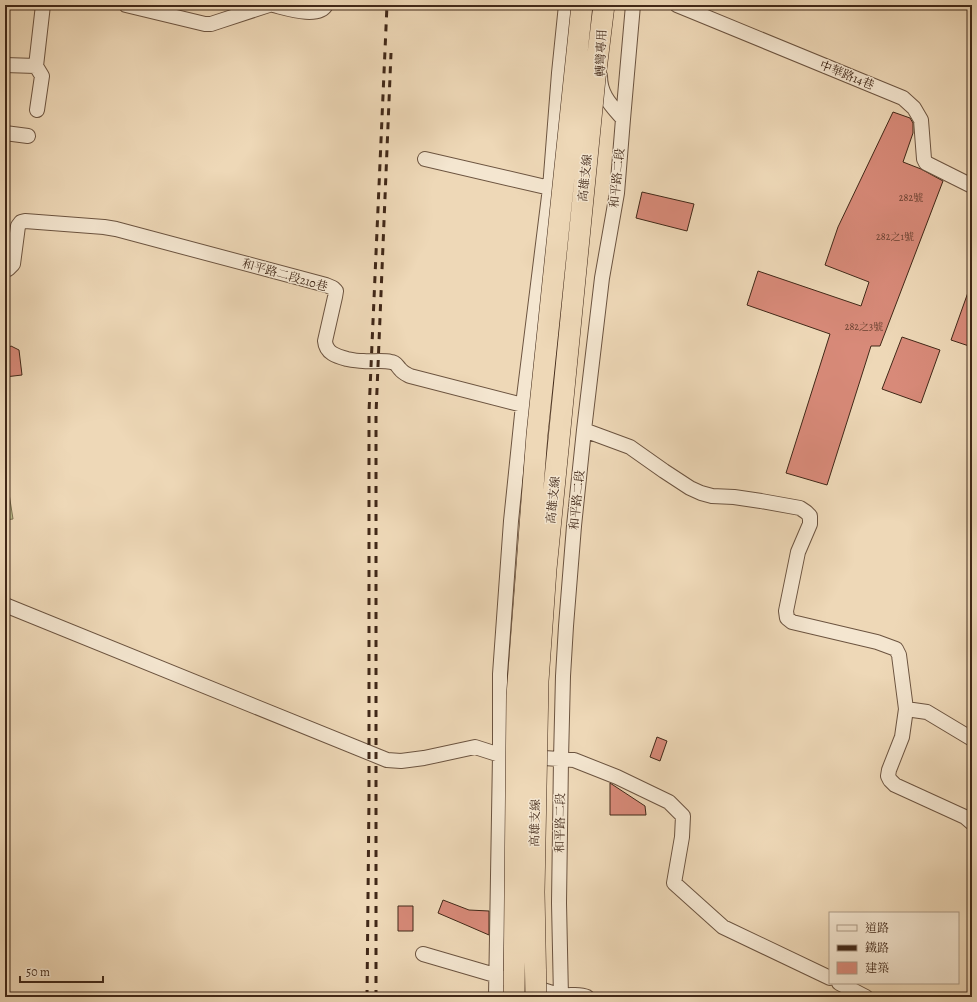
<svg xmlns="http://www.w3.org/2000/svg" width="977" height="1002" font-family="Alegreya,'Noto Serif TC',serif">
  <rect width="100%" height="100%" fill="#eed8b7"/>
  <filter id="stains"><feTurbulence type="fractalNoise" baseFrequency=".005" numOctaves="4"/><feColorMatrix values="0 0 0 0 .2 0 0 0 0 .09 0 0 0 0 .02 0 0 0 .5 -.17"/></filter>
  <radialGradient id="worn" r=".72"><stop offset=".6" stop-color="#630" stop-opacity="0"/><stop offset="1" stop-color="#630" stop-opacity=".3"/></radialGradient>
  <path fill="#bcbe8c" stroke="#7e7352" d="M5 468 13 519 5 520Z"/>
  <path fill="#d88a79" stroke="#412818" d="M893 112 910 118 913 123V133L903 162 921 169 943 181 880 346H871L827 485 786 473 830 334 747 305 758 271 861 306 869 282 825 265 838 227Z
    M642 192 694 204 687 231 636 218Z
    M971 284H972V347L951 340Z
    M902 337 940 350 921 403 882 389Z
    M11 346 19 350 22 375 5 377V350Z
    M657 737 667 741 660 761 650 757Z
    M610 783 645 806 646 815H610Z
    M443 900 469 910 489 911V935L459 922 438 913Z
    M398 906H413V931H398Z"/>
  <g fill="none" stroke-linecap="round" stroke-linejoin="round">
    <g stroke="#6c5440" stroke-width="16">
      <path id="minor" d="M126 5 205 24H211L217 22 269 5
        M273 5C286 8 318 19 326 5
        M677 5 903 98 914 108 921 120 924 159 926 163 972 186
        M5 65 36 66
        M36 66 43 5
        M36 66 42 76 37 110
        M600 76C600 95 611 105 623 119
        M5 133 28 136
        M425 159 550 188
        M5 269H8L13 264 18 226 21 222 25 221 104 227 116 229 326 285 333 288 336 291 335 297 325 341C326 353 336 356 347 359 352 360 357 361 363 361 372 362 382 360 391 362 396 362 397 366 400 369 403 373 406 374 410 376L523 405
        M584 430 630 447 664 471 690 488 701 493 712 496 734 497 761 501 800 508 806 512 810 516V524L798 552 786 611 787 618 792 622 877 642 896 649 899 655 906 709 902 737 889 770 888 776 890 780 895 785 965 817 972 823
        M5 605 387 760 401 761 424 758 475 747 500 755 508 756
        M906 709 927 712 972 739
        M529 757 574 760 617 777 669 802 683 816 682 837 674 883 723 927 830 978
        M423 954 505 978
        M839 983 866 997
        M529 985C538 988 553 994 562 995 571 996 579 993 587 997
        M496 997 500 755V674L511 521 523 405 550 188 559 73 566 5
        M561 997 559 903 561 759 563 676 566 626 574 526 584 430 602 278 617 193 623 119 633 5"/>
    </g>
    <use href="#minor" stroke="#f4e6d0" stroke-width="14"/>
    <path stroke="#412818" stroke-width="3" stroke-dasharray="7 7" stroke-linecap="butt" d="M367 997 369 798V412L387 5
      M376 997V414L391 53"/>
    <g stroke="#412818" stroke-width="22" stroke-linecap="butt">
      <path id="highway-bridge" d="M514 997 517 696 537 435 582 5
        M536 997 534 892 538 681 546 569 595 78 604 5"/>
    </g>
    <use href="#highway-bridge" stroke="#eed8b7" stroke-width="21"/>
  </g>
  <g text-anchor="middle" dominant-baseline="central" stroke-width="3" stroke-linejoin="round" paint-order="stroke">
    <g font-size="10" fill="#674030">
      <text x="911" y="197">282號</text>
      <text x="895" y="236">282之1號</text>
      <text x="864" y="326">282之3號</text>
    </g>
    <g font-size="12" fill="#412818" stroke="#f4e6d0">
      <text transform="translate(601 53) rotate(-88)">轉彎專用</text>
      <text transform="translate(847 75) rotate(22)">中華路14巷</text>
      <text transform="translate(585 178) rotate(-84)">高雄支線</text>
      <text transform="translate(617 178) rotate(-84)">和平路二段</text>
      <text transform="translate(285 275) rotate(16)">和平路二段210巷</text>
      <text transform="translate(553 500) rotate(-84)">高雄支線</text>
      <text transform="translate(577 500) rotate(-84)">和平路二段</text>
      <text transform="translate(535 823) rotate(-89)">高雄支線</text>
      <text transform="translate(560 823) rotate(-89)">和平路二段</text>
    </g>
  </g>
  <rect width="977" height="1002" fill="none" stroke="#eed8b7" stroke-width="20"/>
  <rect x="6" y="6" width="965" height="990" fill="none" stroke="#412818" stroke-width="2"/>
  <rect x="10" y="10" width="957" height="982" fill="none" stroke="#412818"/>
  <rect x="829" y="912" width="130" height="72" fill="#f4e6d0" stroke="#ac9a86"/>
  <rect x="837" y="925" width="20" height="6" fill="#f4e6d0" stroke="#ac9a86"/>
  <text x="865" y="932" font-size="12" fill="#412818">道路</text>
  <rect x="837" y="945" width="20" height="6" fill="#412818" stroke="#ac9a86"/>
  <text x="865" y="952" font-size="12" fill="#412818">鐵路</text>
  <rect x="837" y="962" width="20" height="12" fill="#d88a79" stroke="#ac9a86"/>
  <text x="865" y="972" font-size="12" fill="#412818">建築</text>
  <path d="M20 976v6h83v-6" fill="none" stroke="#412818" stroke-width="2"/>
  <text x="26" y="976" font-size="12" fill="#412818" stroke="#f4e6d0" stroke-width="3" paint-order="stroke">50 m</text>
  <rect width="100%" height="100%" filter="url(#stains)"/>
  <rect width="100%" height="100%" fill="url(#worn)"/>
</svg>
